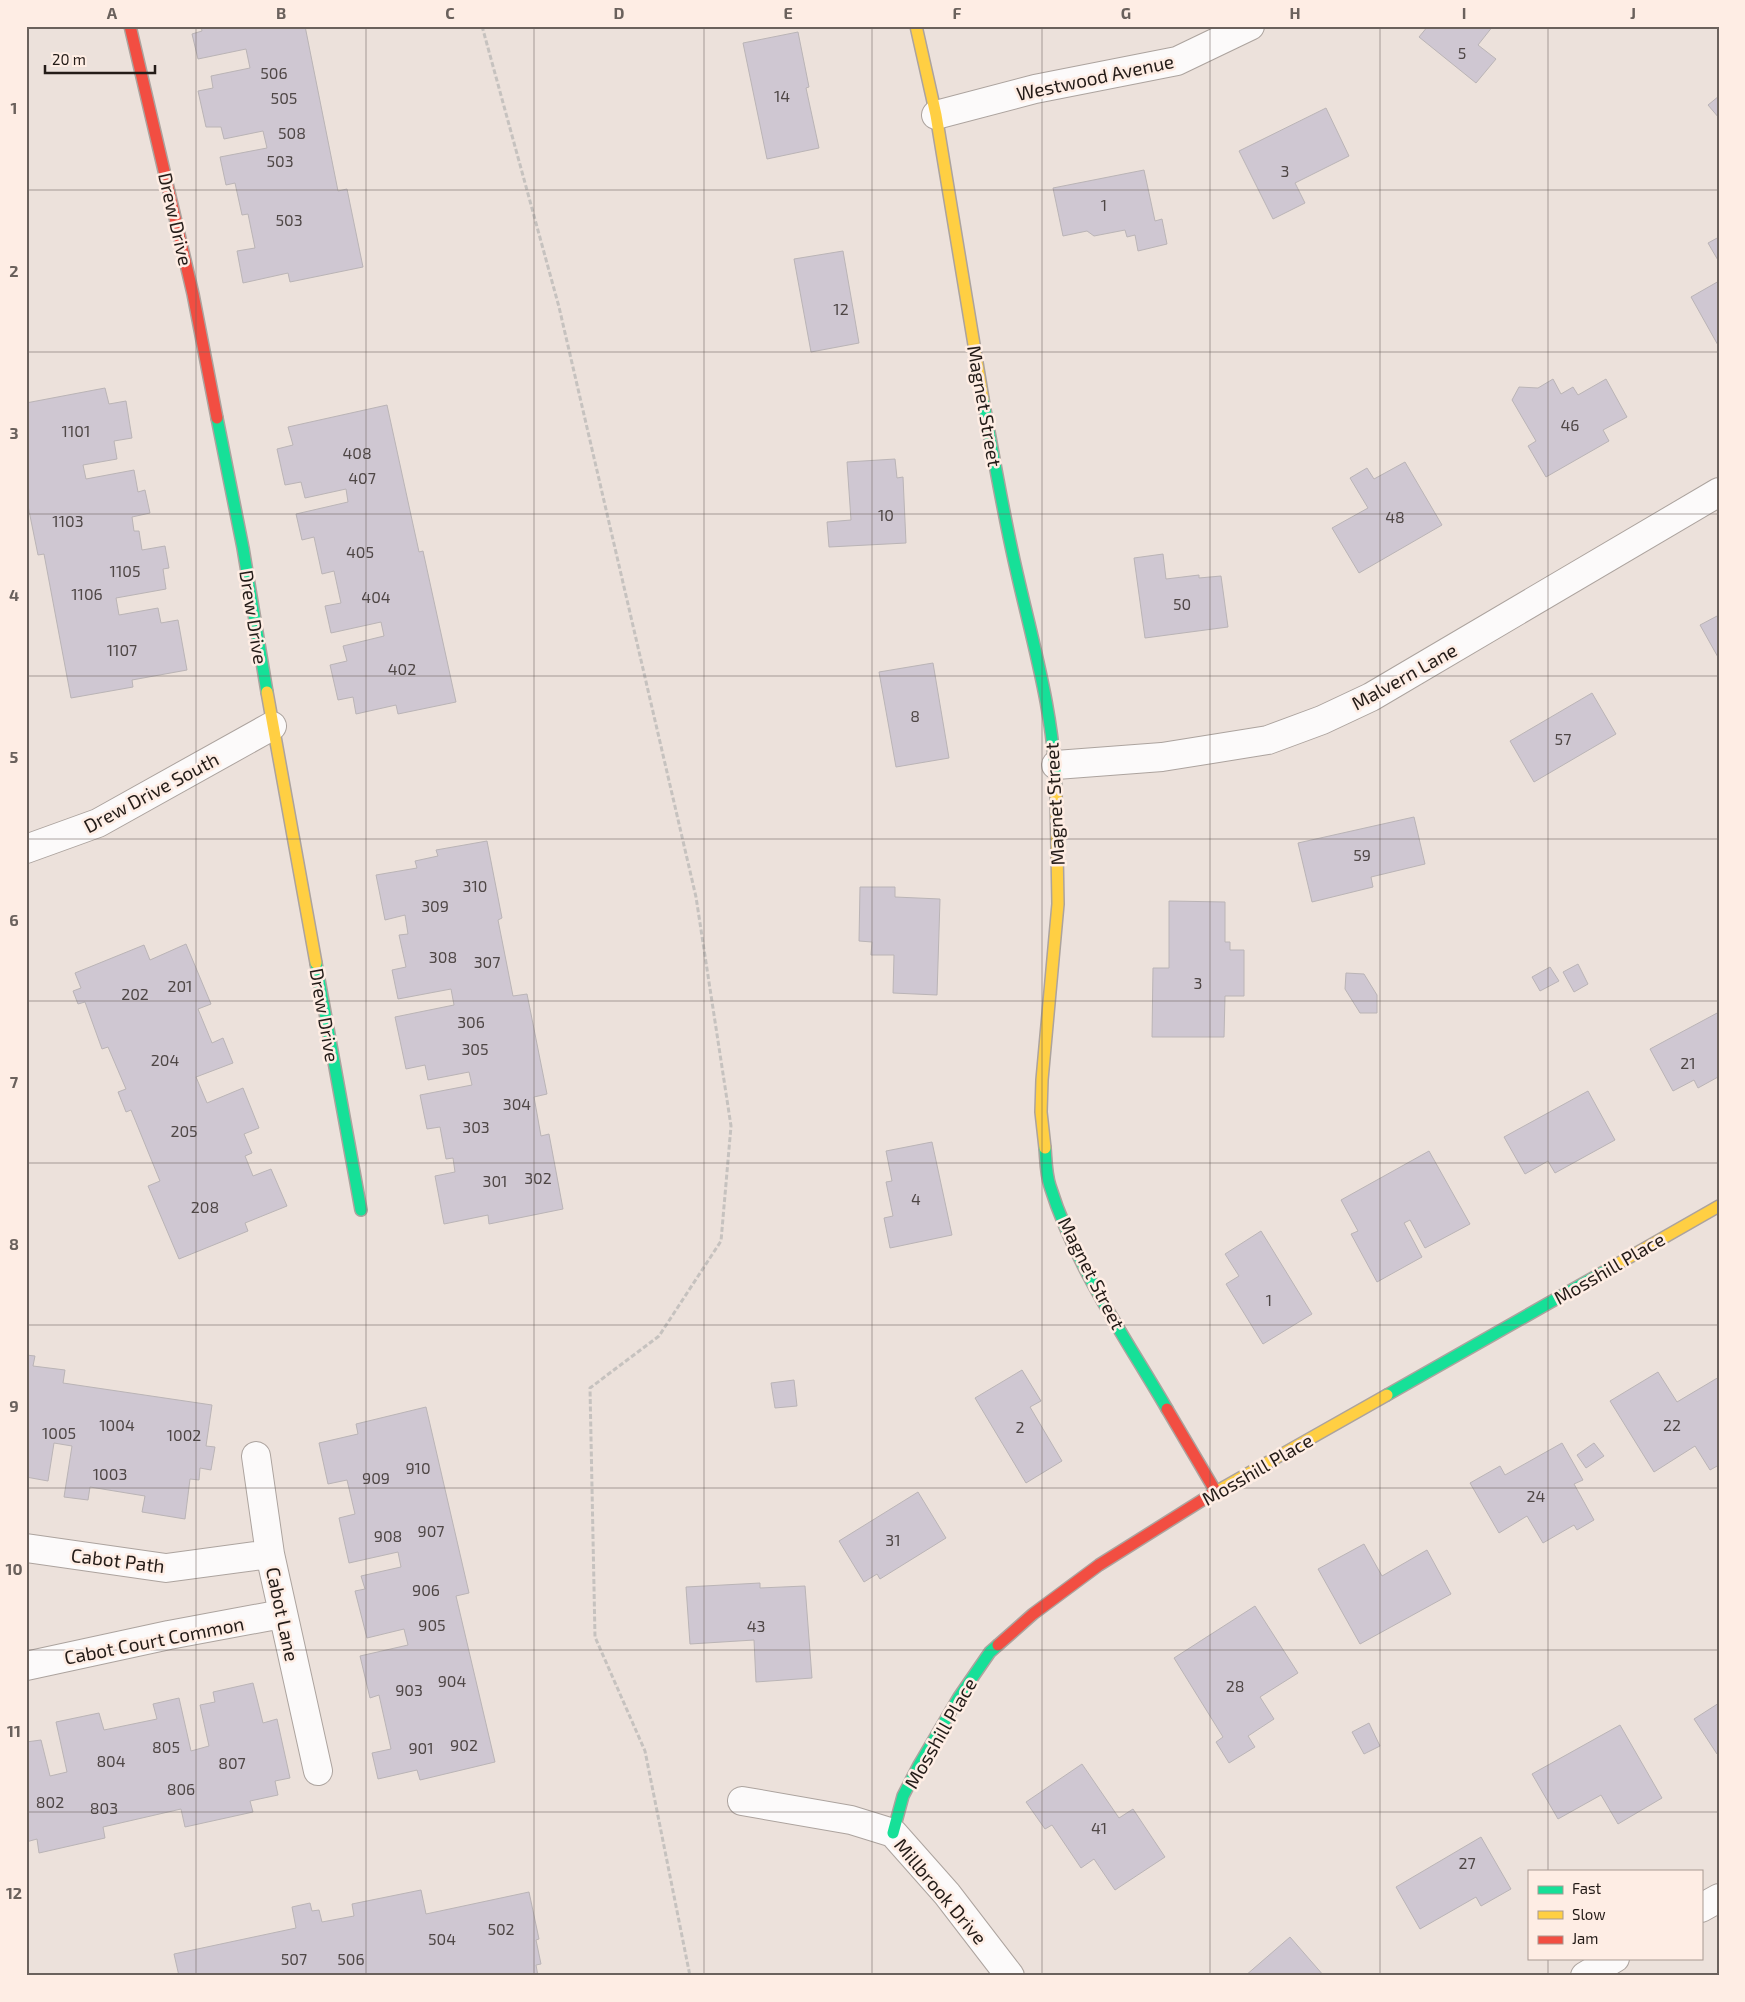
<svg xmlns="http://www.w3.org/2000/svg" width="1745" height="2002" font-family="'Exo 2',sans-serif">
  <rect width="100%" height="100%" fill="#ece1db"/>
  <path fill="#cfc7d2" stroke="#bab4b6" d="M201 26H305L338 191 347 189 363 267 290 282 288 273 243 283 237 251 255 248 248 214 242 215 235 183 226 185 220 157 267 148 263 131 224 139 221 127H206L198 91 213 88 211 76 250 68 246 49 198 59 192 34 202 31Z
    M1428 26H1493L1478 45 1496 59 1476 83 1419 37Z
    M798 32 809 87 806 88 819 148 767 159 743 43Z
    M1719 96V118L1708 105Z
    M1326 108 1349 156 1295 183 1305 203 1273 219 1239 151Z
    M1144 170 1155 221 1162 219 1167 244 1138 251 1135 235 1127 237 1125 230 1094 236 1087 231 1063 236 1053 188Z
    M1719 237V262L1708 243Z
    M843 251 859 343 811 352 794 259Z
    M1719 281V347L1691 297Z
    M1553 379 1561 394 1573 387 1578 395 1606 379 1627 417 1603 430 1609 441 1546 477 1528 446 1536 441 1512 400 1519 387 1538 388Z
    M105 388 109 404 126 401 132 438 114 441 117 459 83 465 86 479 134 470 138 492 145 490 150 513 132 517 134 531H139L142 550 165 546 169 568 163 569 166 589 116 598 119 615 158 608 161 623 178 620 187 670 132 680 133 687 71 698 44 554 38 555 26 496V403Z
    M387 405 419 552 423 551 456 702 398 714 396 705 356 714 353 697 338 700 330 665 347 661 343 646 384 636 381 622 331 633 325 606 341 603 334 571 322 574 314 537 302 540 296 514 348 502 346 489 305 498 301 482 285 485 277 449 293 445 288 427Z
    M895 459 897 478 903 477 906 543 829 547 827 522 851 520 847 462Z
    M1405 462 1442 525 1359 573 1332 528 1368 508 1350 478 1367 468 1374 479Z
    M1163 554 1166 579 1199 575V578L1221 576 1228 627 1145 638 1134 558Z
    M1719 615V659L1700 625Z
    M933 663 949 758 896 767 879 672Z
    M1592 693 1616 734 1534 782 1510 741Z
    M1414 817 1425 864 1371 877 1373 887 1312 902 1298 843Z
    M487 841 502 918 498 920 513 996 527 994 547 1094 534 1097 541 1136 549 1134 563 1209 489 1224 488 1215 444 1224 435 1176 455 1172 453 1158 446 1159 440 1127 427 1129 420 1095 472 1085 469 1072 428 1080 425 1065 406 1069 395 1017 454 1005 451 989 398 999 392 970 406 967 399 935 408 934 405 915 385 920 376 875 417 868 415 861 438 856 436 850Z
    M860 887H895V897L940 899 937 995 893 993 894 955H871L872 942 859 941Z
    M1169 901 1225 902V942H1230V950H1244V996H1225L1224 1037H1152L1153 968H1169Z
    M186 944 211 1004 198 1009 212 1043 223 1038 233 1063 196 1077 207 1103 243 1088 259 1128 244 1134 252 1153 245 1156 253 1176 271 1169 287 1206 245 1223 248 1231 179 1259 148 1186 160 1181 131 1110 126 1112 118 1092 126 1089 108 1047 102 1049 85 1002 78 1004 73 991 81 988 75 973 144 945 150 960Z
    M1578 964 1588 984 1574 992 1563 972Z
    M1550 967 1559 981 1540 991 1532 977Z
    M1346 973 1364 974 1377 995V1013H1360L1345 989Z
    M1719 1012 1718 1077 1698 1088 1694 1080 1673 1091 1650 1049Z
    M1588 1091 1615 1140 1555 1173 1548 1161 1525 1174 1504 1137Z
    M932 1142 952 1235 890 1248 884 1218 893 1216 886 1182 892 1181 886 1151Z
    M1429 1151 1470 1224 1425 1248 1410 1220 1404 1223 1422 1257 1377 1282 1351 1234 1358 1231 1341 1200Z
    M1261 1231 1312 1314 1263 1344 1226 1284 1239 1276 1225 1254Z
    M26 1355 35 1356 33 1366 65 1370 63 1383 212 1405 206 1446 215 1447 211 1470 200 1468 199 1480 190 1479 185 1519 142 1512 145 1496 90 1487 88 1500 64 1497 72 1446 54 1443 48 1481 26 1477Z
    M1022 1370 1041 1401 1030 1407 1062 1461 1026 1483 975 1398Z
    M1658 1372 1677 1402 1719 1377V1465L1710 1470 1695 1446 1654 1472 1610 1401Z
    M794 1380 797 1406 775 1408 771 1383Z
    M426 1407 469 1593 456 1596 495 1762 420 1780 417 1770 378 1779 372 1753 391 1749 379 1695 370 1698 360 1656 408 1645 404 1629 367 1638 355 1591 365 1589 361 1576 401 1567 398 1552 349 1563 339 1518 355 1514 347 1480 328 1484 319 1443 358 1434 356 1424Z
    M1562 1443 1583 1480 1574 1484 1594 1520 1577 1530 1574 1525 1543 1543 1527 1516 1499 1533 1470 1483 1500 1466 1505 1475Z
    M1594 1443 1604 1456 1586 1468 1577 1455Z
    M918 1492 946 1538 880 1579 877 1574 864 1582 839 1541Z
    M1364 1544 1382 1576 1427 1550 1451 1594 1360 1644 1318 1569Z
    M760 1583V1588L805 1586 812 1678 756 1682 754 1640 690 1644 686 1587Z
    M1255 1606 1298 1673 1260 1697 1274 1719 1248 1736 1255 1747 1229 1763 1216 1742 1223 1737 1174 1658Z
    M253 1683 263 1723 277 1719 290 1778 275 1781 278 1795 250 1801 253 1812 185 1827 181 1809 103 1827 105 1838 39 1853 37 1839 26 1842V1742L41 1740 50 1776 67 1772 56 1722 99 1713 104 1730 157 1719 153 1704 179 1698 191 1751 209 1746 200 1705 215 1702 213 1692Z
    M1719 1703V1753L1717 1754 1694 1719Z
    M1369 1723 1380 1746 1364 1754 1352 1732Z
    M1620 1725 1662 1798 1618 1824 1601 1795 1558 1819 1532 1774Z
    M1082 1764 1119 1818 1133 1809 1165 1857 1115 1890 1094 1859 1081 1868 1052 1825 1045 1829 1026 1802Z
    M1481 1837 1511 1889 1481 1906 1476 1897 1420 1929 1396 1887Z
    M421 1890 426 1914 529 1892 539 1939 536 1940 541 1964 536 1965 538 1976H179L174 1954 296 1928 292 1907 310 1903 312 1911 319 1910 322 1922 354 1916 352 1904Z
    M1290 1937 1324 1976H1245Z"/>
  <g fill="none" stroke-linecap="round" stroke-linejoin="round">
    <g stroke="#aca39e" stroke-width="30">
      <path id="street" d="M936 115 1035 89 1177 61 1250 26
        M1056 765 1162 757 1268 740 1322 720 1371 697 1719 492
        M26 849 98 823 272 726
        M256 1456 270 1554 318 1771
        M26 1548 166 1568 270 1554
        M26 1666 169 1635 282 1614
        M742 1801 851 1820 893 1833 947 1894 1010 1976
        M1701 1908 1719 1898
        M1585 1976 1615 1958"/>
    </g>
    <g stroke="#aca39e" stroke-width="14">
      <path id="fast" d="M983 399C993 453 1002 506 1014 560 1031 637 1055 714 1056 794
        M217 418 243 548 267 692
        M316 963 361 1210
        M1045 1148C1046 1160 1046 1174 1050 1186 1075 1266 1125 1337 1167 1409
        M1387 1395 1614 1266
        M893 1833 903 1796 919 1765 959 1697 990 1652 998 1645"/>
    </g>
    <g stroke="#aca39e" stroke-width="14">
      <path id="slow" d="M916 26 936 115 983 399
        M267 692 316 963
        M1045 1148 1041 1112 1042 1080 1058 904 1056 794
        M1614 1266 1719 1206
        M1212 1494 1387 1395"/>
    </g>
    <g stroke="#aca39e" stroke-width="14">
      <path id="jam" d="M130 26 193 294 217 418
        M1167 1409 1216 1492
        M998 1645 1033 1614 1099 1565 1212 1494"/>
    </g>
    <path stroke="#c6c2bf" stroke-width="3" stroke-dasharray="5 2.5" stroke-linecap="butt" d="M482 26 559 307 696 897 731 1126 721 1241 659 1336 590 1388 595 1637 645 1751 690 1976"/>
    <use href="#street" stroke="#fcfafa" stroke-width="28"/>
    <use href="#fast" stroke="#16e098" stroke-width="11"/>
    <use href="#slow" stroke="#ffcf43" stroke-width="11"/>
    <use href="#jam" stroke="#f24e42" stroke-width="11"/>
  </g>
  <path fill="none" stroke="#6a615c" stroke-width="1" stroke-opacity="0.55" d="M196 26V1976M366 26V1976M534 26V1976M704 26V1976M872 26V1976M1042 26V1976M1210 26V1976M1380 26V1976M1548 26V1871M26 190H1719M26 352H1719M26 514H1719M26 676H1719M26 839H1719M26 1001H1719M26 1163H1719M26 1325H1719M26 1488H1719M26 1650H1719M26 1812H1719M1548 1958V1976"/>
  <g text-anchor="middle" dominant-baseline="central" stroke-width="5" stroke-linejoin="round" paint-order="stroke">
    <g font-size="16" fill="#4f4746">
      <text x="1462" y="52">5</text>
      <text x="274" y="72">506</text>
      <text x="782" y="95">14</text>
      <text x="284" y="97">505</text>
      <text x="292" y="132">508</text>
      <text x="280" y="160">503</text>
      <text x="1285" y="170">3</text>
      <text x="1104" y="204">1</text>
      <text x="289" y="219">503</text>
      <text x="841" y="308">12</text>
      <text x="1570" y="424">46</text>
      <text x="76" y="430">1101</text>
      <text x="357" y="452">408</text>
      <text x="362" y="477">407</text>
      <text x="886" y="514">10</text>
      <text x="1395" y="516">48</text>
      <text x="68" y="520">1103</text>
      <text x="360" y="551">405</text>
      <text x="125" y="570">1105</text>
      <text x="87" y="593">1106</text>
      <text x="376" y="596">404</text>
      <text x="1182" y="603">50</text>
      <text x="122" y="649">1107</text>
      <text x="402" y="668">402</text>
      <text x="915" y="715">8</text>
      <text x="1563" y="738">57</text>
      <text x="1362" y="854">59</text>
      <text x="475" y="885">310</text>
      <text x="435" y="905">309</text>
      <text x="443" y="956">308</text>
      <text x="487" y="961">307</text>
      <text x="1198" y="982">3</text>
      <text x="180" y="985">201</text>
      <text x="135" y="993">202</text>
      <text x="471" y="1021">306</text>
      <text x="475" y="1048">305</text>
      <text x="165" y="1059">204</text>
      <text x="1688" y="1062">21</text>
      <text x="517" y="1103">304</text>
      <text x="476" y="1126">303</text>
      <text x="184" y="1130">205</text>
      <text x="538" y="1177">302</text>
      <text x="495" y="1180">301</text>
      <text x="916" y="1198">4</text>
      <text x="205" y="1206">208</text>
      <text x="1269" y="1299">1</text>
      <text x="117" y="1424">1004</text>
      <text x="1672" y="1424">22</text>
      <text x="1020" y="1426">2</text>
      <text x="59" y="1432">1005</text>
      <text x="184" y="1434">1002</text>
      <text x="418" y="1467">910</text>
      <text x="110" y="1473">1003</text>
      <text x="376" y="1477">909</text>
      <text x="1536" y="1495">24</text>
      <text x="431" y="1530">907</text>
      <text x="388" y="1535">908</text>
      <text x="893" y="1539">31</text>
      <text x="426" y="1589">906</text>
      <text x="432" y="1624">905</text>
      <text x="756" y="1625">43</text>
      <text x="452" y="1680">904</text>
      <text x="1235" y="1685">28</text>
      <text x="409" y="1689">903</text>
      <text x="464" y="1744">902</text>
      <text x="166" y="1746">805</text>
      <text x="421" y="1747">901</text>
      <text x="111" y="1760">804</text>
      <text x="232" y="1762">807</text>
      <text x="181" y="1788">806</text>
      <text x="50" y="1801">802</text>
      <text x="104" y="1807">803</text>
      <text x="1099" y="1827">41</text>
      <text x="1467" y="1862">27</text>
      <text x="501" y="1928">502</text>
      <text x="442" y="1938">504</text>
      <text x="294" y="1958">507</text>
      <text x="351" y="1958">506</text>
    </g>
    <g font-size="19" fill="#241c18" stroke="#feede4">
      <text transform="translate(1095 77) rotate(-12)">Westwood Avenue</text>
      <text transform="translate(176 219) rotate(77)">Drew Drive</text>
      <text transform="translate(985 406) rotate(80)">Magnet Street</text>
      <text transform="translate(254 617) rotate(81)">Drew Drive</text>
      <text transform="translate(1404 676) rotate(-29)">Malvern Lane</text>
      <text transform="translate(151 792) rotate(-28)">Drew Drive South</text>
      <text transform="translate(1054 804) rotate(-93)">Magnet Street</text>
      <text transform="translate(325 1015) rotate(80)">Drew Drive</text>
      <text transform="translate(1609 1268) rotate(-30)">Mosshill Place</text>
      <text transform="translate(1092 1273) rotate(63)">Magnet Street</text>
      <text transform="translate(1257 1469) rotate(-30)">Mosshill Place</text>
      <text transform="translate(118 1560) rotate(7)">Cabot Path</text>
      <text transform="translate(283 1614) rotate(78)">Cabot Lane</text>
      <text transform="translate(154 1640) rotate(-11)">Cabot Court Common</text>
      <text transform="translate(940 1733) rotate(-60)">Mosshill Place</text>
      <text transform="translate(941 1891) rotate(50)">Millbrook Drive</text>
    </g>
  </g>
  <rect width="1745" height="2002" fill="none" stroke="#feede4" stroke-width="55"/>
  <rect x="1528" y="1870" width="175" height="90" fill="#feede4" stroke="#a79992"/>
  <rect x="1538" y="1886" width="25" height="8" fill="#16e098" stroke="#a79992"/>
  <text x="1572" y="1894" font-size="15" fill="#241c18">Fast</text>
  <rect x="1538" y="1911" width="25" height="8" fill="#ffcf43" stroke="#a79992"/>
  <text x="1572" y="1920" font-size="15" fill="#241c18">Slow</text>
  <rect x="1538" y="1936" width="25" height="8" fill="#f24e42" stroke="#a79992"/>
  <text x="1572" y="1944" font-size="15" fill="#241c18">Jam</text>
  <path d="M45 65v8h110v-8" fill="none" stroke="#241c18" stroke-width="2.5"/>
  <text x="52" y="65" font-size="15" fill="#241c18" stroke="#feede4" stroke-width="4" paint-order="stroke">20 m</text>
  <rect x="28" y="28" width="1690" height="1946" fill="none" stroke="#6a615c" stroke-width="2"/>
  <g font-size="16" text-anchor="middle" font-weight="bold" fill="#6a615c">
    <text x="112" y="19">A</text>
    <text x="281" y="19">B</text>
    <text x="450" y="19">C</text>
    <text x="619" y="19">D</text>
    <text x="788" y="19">E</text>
    <text x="957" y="19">F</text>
    <text x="1126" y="19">G</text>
    <text x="1295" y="19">H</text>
    <text x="1464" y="19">I</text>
    <text x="1633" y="19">J</text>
    <text x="14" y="114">1</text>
    <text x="14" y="277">2</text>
    <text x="14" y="439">3</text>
    <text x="14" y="601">4</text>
    <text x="14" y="763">5</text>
    <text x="14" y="926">6</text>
    <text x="14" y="1088">7</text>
    <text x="14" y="1250">8</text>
    <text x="14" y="1412">9</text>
    <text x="14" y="1575">10</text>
    <text x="14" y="1737">11</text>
    <text x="14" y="1899">12</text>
  </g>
</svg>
